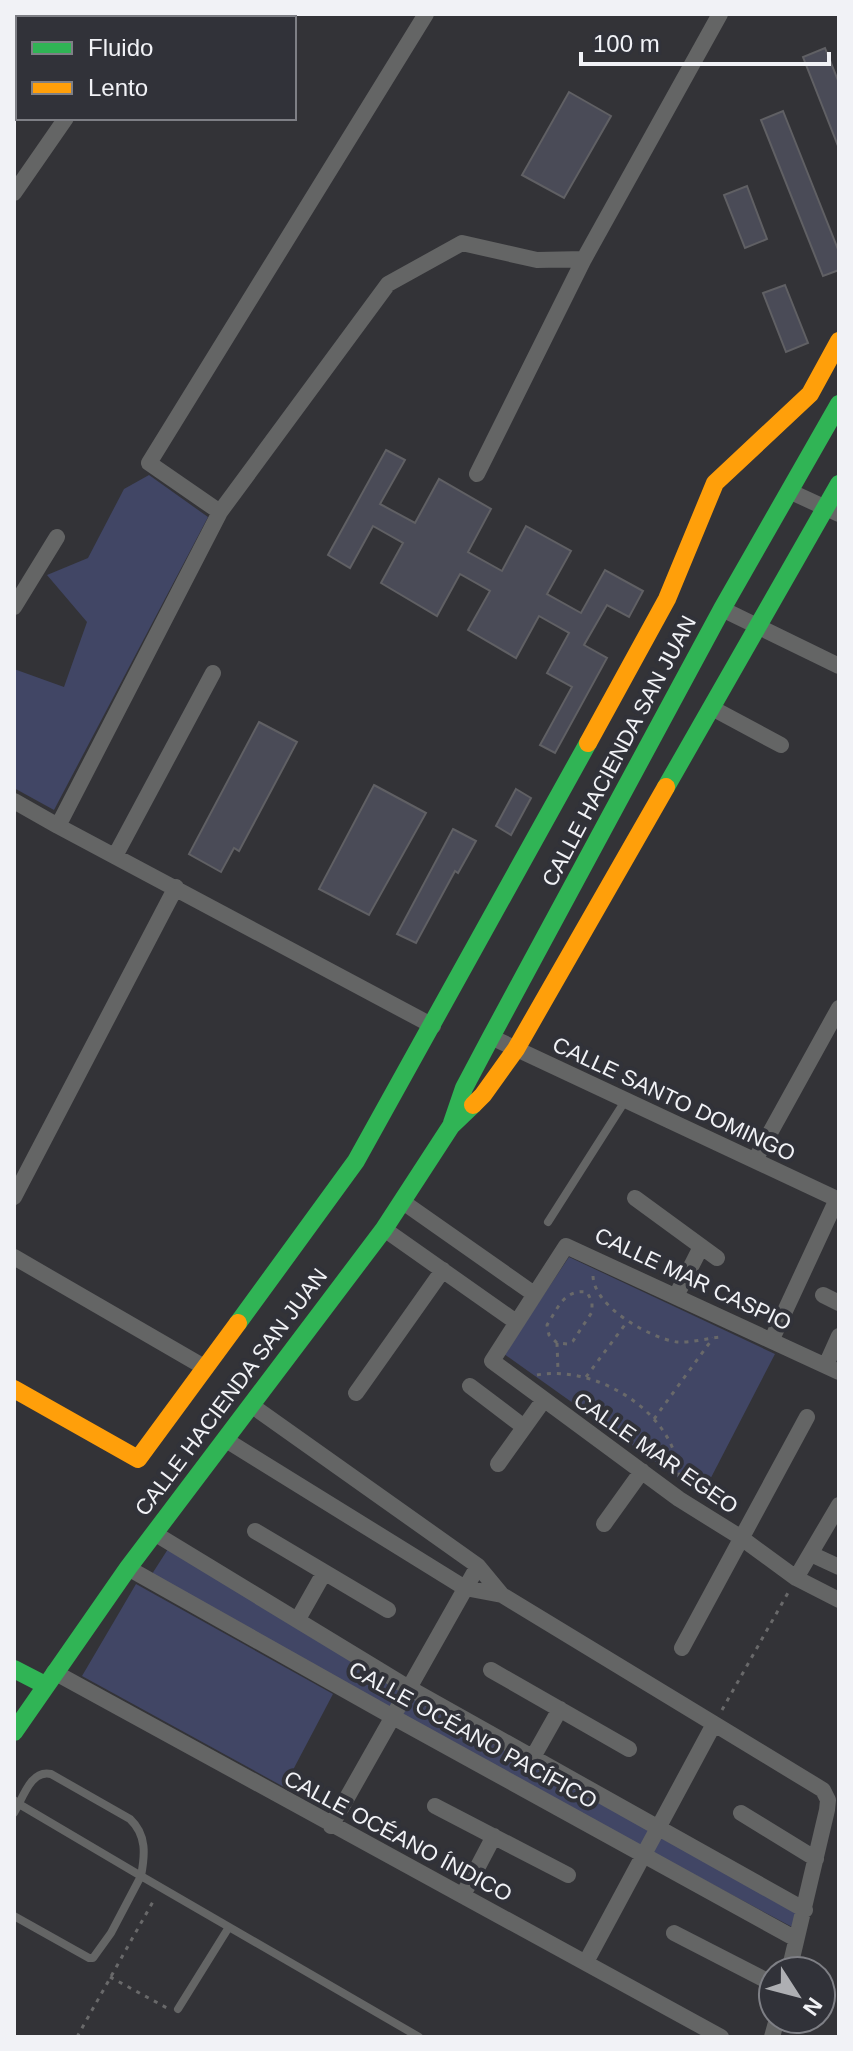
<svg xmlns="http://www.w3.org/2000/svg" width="853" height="2051" font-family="Arial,sans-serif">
  <rect width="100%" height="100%" fill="#333337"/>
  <path fill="#414665" d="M149 475 208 517 54 810 14 788V669L64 687 87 622 47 575 88 558 124 489Z
    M569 1257 775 1354 702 1495 504 1354Z
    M168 1549 798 1914 794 1928 392 1713 152 1574Z
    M136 1584 333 1694 284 1787 82 1676Z"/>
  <path fill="#4a4b57" stroke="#606064" stroke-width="2" d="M825 48 839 83 838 146 803 57Z
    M569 92 611 116 564 198 522 175Z
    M783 111 839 252V270L823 276 761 120Z
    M747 186 767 239 745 248 724 195Z
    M785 285 808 343 786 352 763 293Z
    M386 450 405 460 380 504 415 523 439 479 491 509 468 552 502 571 526 526 571 551 547 594 581 613 605 570 643 591 629 617 607 605 584 645 607 658 555 753 540 745 572 687 547 673 569 633 539 616 516 658 468 630 490 591 460 574 437 616 381 583 403 543 373 526 350 568 328 555Z
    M259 722 297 742 239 851 234 848 221 872 189 854Z
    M374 785 426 813 369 915 319 889Z
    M516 789 531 798 511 835 496 826Z
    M453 829 476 841 458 873 455 871 416 943 397 934Z"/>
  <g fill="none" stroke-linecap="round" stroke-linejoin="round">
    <path stroke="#69696a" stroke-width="3" stroke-dasharray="4 6" stroke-linecap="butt" d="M593 1276C594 1307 650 1338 677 1342 691 1343 708 1338 721 1337
      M557 1343 549 1335 547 1325C558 1308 564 1289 587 1292L592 1302V1312L573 1341 568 1344 557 1343 558 1371
      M537 1375C597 1364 678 1414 679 1478
      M586 1377 627 1322
      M654 1419 713 1338
      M722 1710 789 1591
      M110 1977 167 2008
      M77 2037 155 1898"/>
    <path stroke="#646565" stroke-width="8" d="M548 1222 625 1101
      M14 1800 19 1804 141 1876C145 1855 147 1835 130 1819L51 1774C31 1769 23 1798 14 1813
      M14 1916 89 1958H93L111 1933 141 1876 419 2037
      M178 2009 229 1927"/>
    <path stroke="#646565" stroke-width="16" d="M136 18 139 14
      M14 193 66 118
      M477 474 584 259 720 14
      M789 491 839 514
      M220 512 149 463 426 14
      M14 607 57 537
      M722 609 839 666
      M712 708 781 745
      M14 801 58 826 433 1026
      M58 826 220 512 388 284 462 243 537 260 584 259
      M115 856 213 673
      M491 1037 839 1200
      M755 1160 839 1008
      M14 1197 176 887
      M635 1198 717 1258
      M403 1202 534 1294
      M384 1229 516 1322
      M14 1257 204 1367
      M823 1295 839 1303
      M676 1296 701 1247
      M772 1339 837 1199
      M826 1365 839 1336
      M839 1372 566 1246 492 1361 679 1499 740 1537 796 1578 839 1600
      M470 1386 524 1427
      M356 1393 443 1270
      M251 1405 478 1566 502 1595 823 1790 828 1800 827 1810 789 1971
      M226 1440 465 1588 502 1595
      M498 1464 543 1401
      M604 1524 642 1471
      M255 1531 388 1610
      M154 1533 409 1688 805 1910
      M811 1554 839 1567
      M128 1568 393 1717 796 1939
      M796 1578 839 1505
      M298 1619 324 1573
      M682 1648 807 1417
      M491 1670 629 1749
      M54 1672 721 2037
      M533 1757 560 1709
      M435 1806 568 1875
      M741 1813 816 1859
      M331 1826 478 1566
      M463 1895 494 1836
      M674 1933 773 1984
      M586 1962 714 1724
      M772 2037 777 2019"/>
    <path stroke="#30b455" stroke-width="18" d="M666 787 839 484
      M452 1123 464 1088 491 1037 722 609 839 404
      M238 1323 356 1161 588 743
      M14 1669 45 1685
      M14 1732 128 1568 384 1229 451 1126 473 1105"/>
    <path stroke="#ff9f0a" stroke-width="18" d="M588 743 667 599 715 483 810 394 839 341
      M473 1105 483 1095 516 1049 666 787
      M14 1389 138 1459 238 1323"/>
  </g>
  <g text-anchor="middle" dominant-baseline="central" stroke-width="8" stroke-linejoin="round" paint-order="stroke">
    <g font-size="22" fill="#f1f2f6" stroke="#313239">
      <text transform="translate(619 751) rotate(-62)">CALLE HACIENDA SAN JUAN</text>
      <text transform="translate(674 1099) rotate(25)">CALLE SANTO DOMINGO</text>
      <text transform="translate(693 1279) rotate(25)">CALLE MAR CASPIO</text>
      <text transform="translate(231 1392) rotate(-53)">CALLE HACIENDA SAN JUAN</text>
      <text transform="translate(656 1453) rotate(35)">CALLE MAR EGEO</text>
      <text transform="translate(473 1735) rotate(29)">CALLE OCÉANO PACÍFICO</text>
      <text transform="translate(398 1836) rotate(28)">CALLE OCÉANO ÍNDICO</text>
    </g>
  </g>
  <rect width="853" height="2051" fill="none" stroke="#f1f2f6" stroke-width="32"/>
  <rect x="16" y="16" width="280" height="104" fill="#313239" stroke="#7e7f85" stroke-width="2"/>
  <rect x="32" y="42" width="40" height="12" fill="#30b455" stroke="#7e7f85" stroke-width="2"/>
  <text x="88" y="56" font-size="24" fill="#f1f2f6">Fluido</text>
  <rect x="32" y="82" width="40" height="12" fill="#ff9f0a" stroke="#7e7f85" stroke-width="2"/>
  <text x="88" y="96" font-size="24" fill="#f1f2f6">Lento</text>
  <g transform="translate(797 1995) rotate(126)"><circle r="38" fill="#313239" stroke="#7e7f85" stroke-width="2"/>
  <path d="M0-6L14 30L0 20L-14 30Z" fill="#aeafb3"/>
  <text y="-12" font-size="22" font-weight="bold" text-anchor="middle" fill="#f1f2f6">N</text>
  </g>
  <path d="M581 52v12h248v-12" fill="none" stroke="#f1f2f6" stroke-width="4"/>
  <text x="593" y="52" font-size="24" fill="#f1f2f6" stroke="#313239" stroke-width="6" paint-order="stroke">100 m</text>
</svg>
